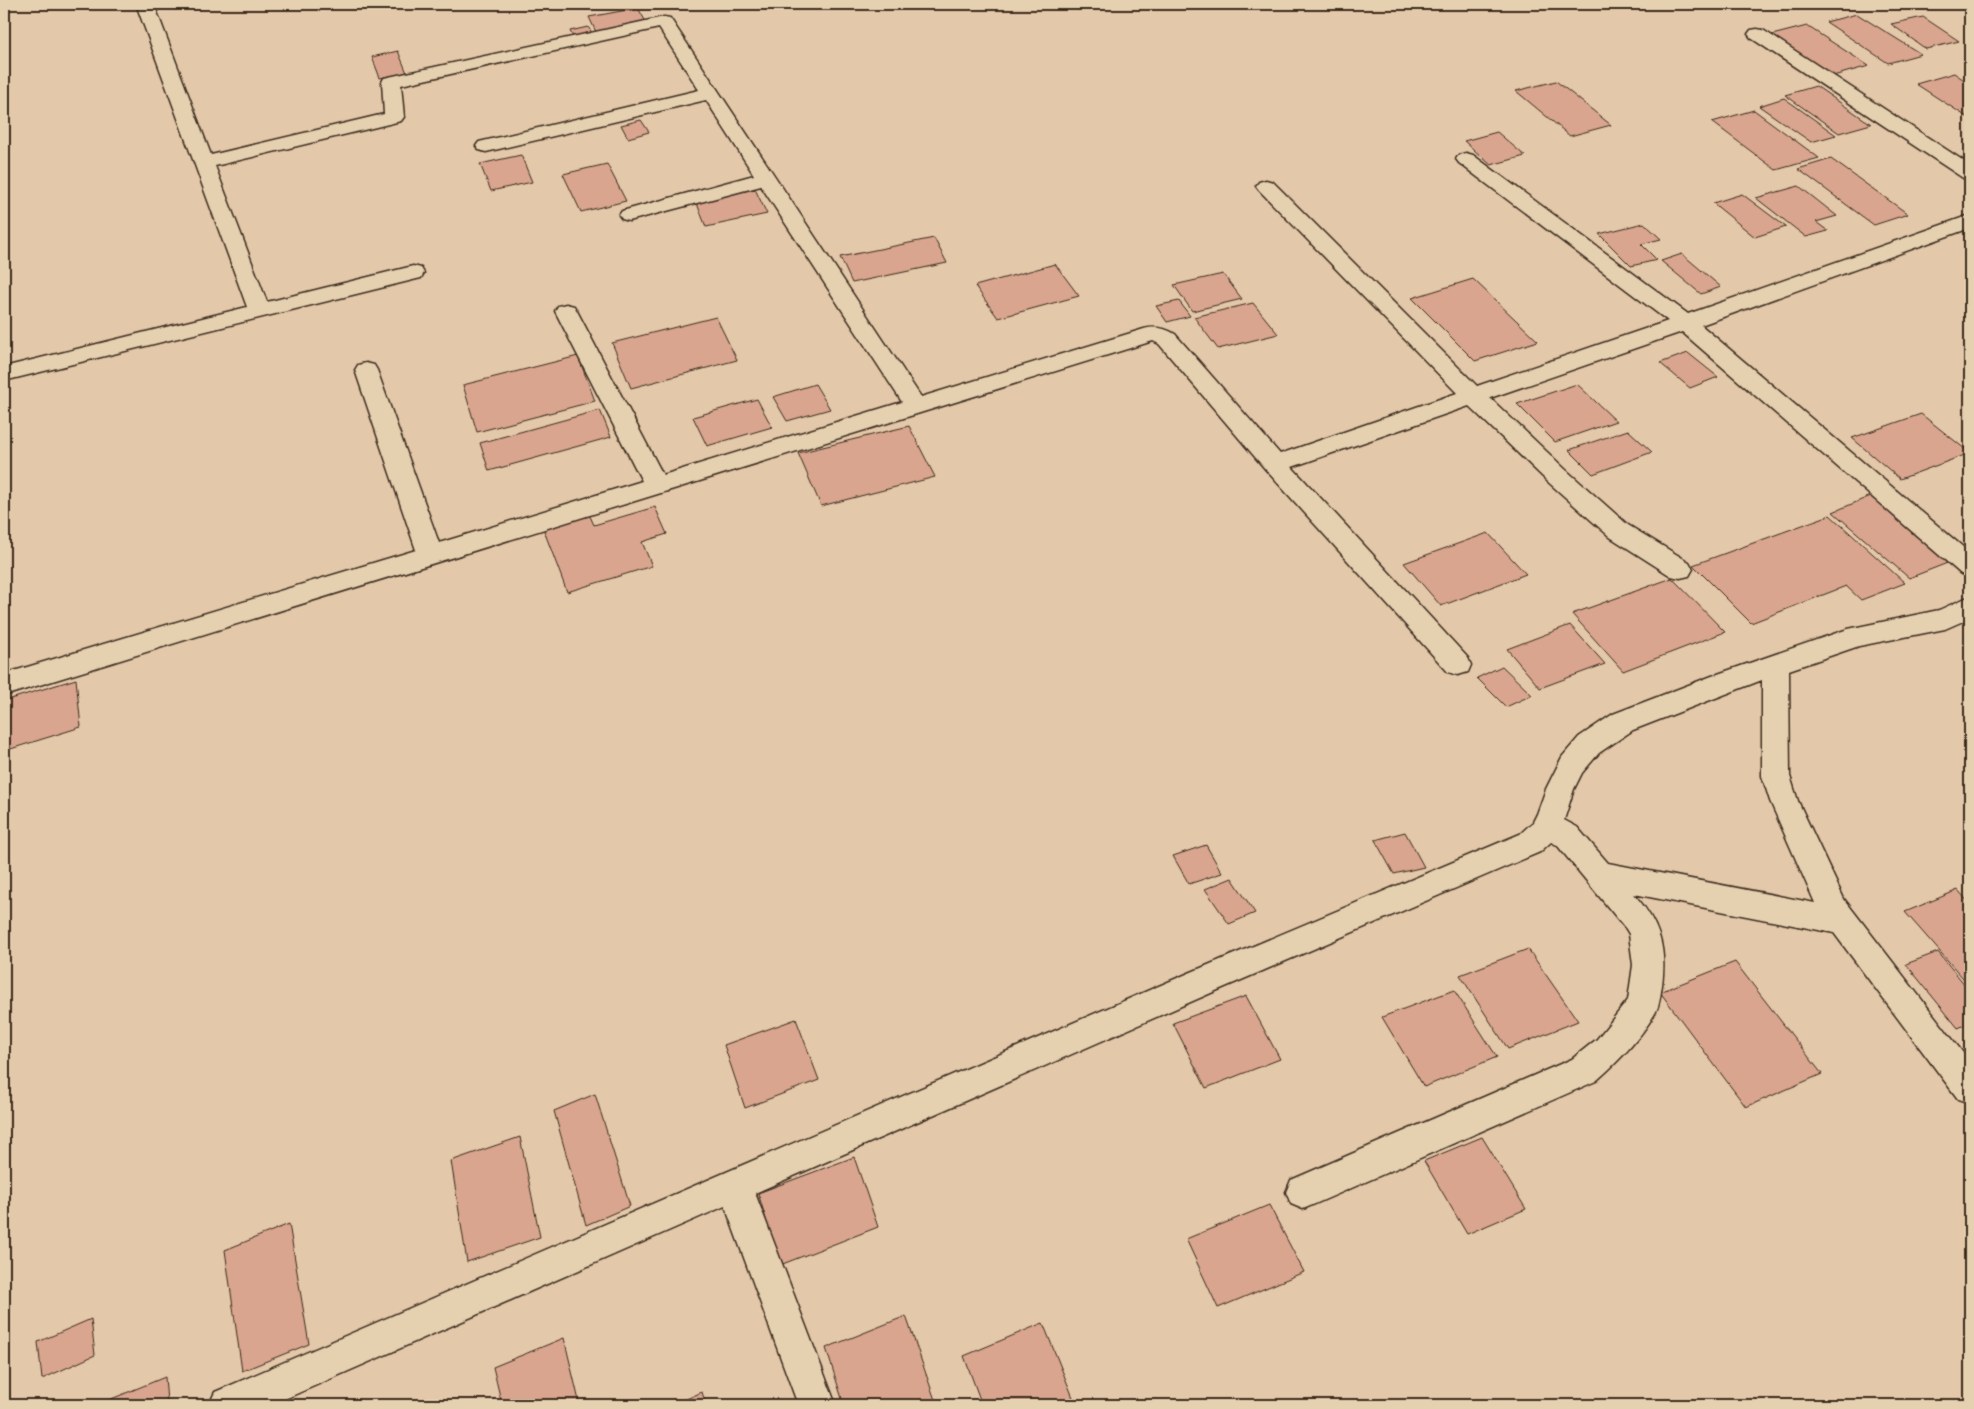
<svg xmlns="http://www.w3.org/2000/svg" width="1974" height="1409" font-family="'Gochi Hand',sans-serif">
  <rect width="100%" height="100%" fill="#e3c8a9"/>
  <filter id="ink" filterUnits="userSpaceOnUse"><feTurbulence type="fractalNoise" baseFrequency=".02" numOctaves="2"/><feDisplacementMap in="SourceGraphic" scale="10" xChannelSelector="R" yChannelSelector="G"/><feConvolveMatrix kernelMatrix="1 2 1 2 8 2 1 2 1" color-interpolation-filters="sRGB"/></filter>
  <g filter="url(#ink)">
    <path fill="#d9a58e" stroke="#3b2a1e" d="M638 8 646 22 596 32 589 17Z
      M1857 14 1921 54 1888 63 1826 22Z
      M1923 17 1959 41 1926 49 1891 24Z
      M1807 26 1869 66 1833 76 1772 35Z
      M588 27 593 34 574 39 570 31Z
      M398 51 407 73 380 78 372 57Z
      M1954 73 1970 84V119L1916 84Z
      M1556 81 1611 125 1570 136 1516 91Z
      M1816 86 1871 124 1839 133 1785 95Z
      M1784 98 1836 135 1811 142 1759 106Z
      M1754 110 1819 158 1776 170 1712 122Z
      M641 120 649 132 628 138 621 125Z
      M1497 132 1525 156 1491 165 1464 141Z
      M521 155 532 182 491 191 480 164Z
      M1831 159 1908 214 1874 225 1798 169Z
      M607 164 626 201 581 212 563 174Z
      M1799 186 1837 216 1816 222 1828 231 1806 237 1756 198Z
      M755 189 767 214 706 227 696 201Z
      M1742 194 1786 227 1755 237 1713 203Z
      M1644 223 1661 239 1641 244 1657 260 1631 266 1599 234Z
      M934 238 947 263 852 283 840 257Z
      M1682 254 1721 287 1701 294 1661 261Z
      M1055 264 1079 296 998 318 975 286Z
      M1223 274 1242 299 1192 311 1174 285Z
      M1473 279 1538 341 1475 361 1412 298Z
      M1179 301 1190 316 1167 322 1156 306Z
      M1253 303 1278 334 1218 349 1194 317Z
      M716 317 737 360 631 388 612 343Z
      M1688 353 1718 377 1690 388 1660 363Z
      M578 356 595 401 477 432 463 385Z
      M815 384 830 409 787 421 773 397Z
      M1577 384 1616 421 1555 442 1517 404Z
      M757 399 772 427 707 446 693 417Z
      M600 410 611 437 489 471 480 443Z
      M1921 414 1970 453 1900 479 1852 438Z
      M909 426 935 477 821 506 798 453Z
      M1628 430 1652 452 1593 474 1569 450Z
      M1873 495 1950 562 1909 578 1833 512Z
      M655 507 667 534 642 542 652 566 567 592 543 528 589 514 594 525Z
      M1830 515 1905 583 1861 600 1846 586 1751 623 1693 565Z
      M1488 533 1526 574 1441 606 1404 563Z
      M1672 578 1725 632 1623 671 1572 614Z
      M1570 625 1605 664 1540 688 1507 649Z
      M1502 666 1532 695 1506 707 1477 678Z
      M76 679 81 727 4 751V701Z
      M1405 832 1424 867 1394 874 1375 840Z
      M1206 845 1222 873 1189 884 1173 856Z
      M1232 878 1255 913 1229 924 1205 889Z
      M1958 890 1970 904V986L1905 912Z
      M1528 949 1578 1021 1508 1049 1460 975Z
      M1938 952 1970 991V1023L1958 1028 1906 964Z
      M1735 962 1822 1074 1746 1107 1660 992Z
      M1454 990 1497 1057 1424 1087 1382 1017Z
      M1246 996 1280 1059 1206 1088 1173 1023Z
      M796 1019 819 1080 745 1108 724 1045Z
      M595 1094 630 1206 586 1225 554 1111Z
      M520 1137 540 1237 467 1262 451 1161Z
      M1482 1137 1526 1209 1467 1234 1424 1161Z
      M854 1157 878 1227 780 1265 758 1193Z
      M1269 1205 1304 1272 1218 1308 1186 1239Z
      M289 1224 309 1344 242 1371 225 1250Z
      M906 1316 935 1400 922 1405H844L826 1348Z
      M91 1319 95 1355 42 1379 38 1342Z
      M1043 1323 1074 1400 1063 1405H982L964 1356Z
      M564 1338 580 1405H502L493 1367Z
      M165 1377 167 1402 159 1405H104V1402Z
      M702 1392 706 1405H673Z"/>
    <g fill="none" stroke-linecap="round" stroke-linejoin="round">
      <g stroke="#3b2a1e" stroke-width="3">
        <path id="minor" d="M136 4H154L211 155 384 114 382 82 384 78 664 17 670 18 921 397 1144 329C1156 326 1165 328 1175 334L1280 454 1457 393 1259 190 1256 186 1259 182 1266 180 1273 182 1477 386 1668 321 1459 163 1456 159 1459 155 1466 153 1473 155 1688 314 1970 215V228L1701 325 1970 553V576L1961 574 1682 332 1490 398 1565 469 1628 525 1689 562 1693 569 1689 576 1680 578 1671 576 1610 537 1547 481 1469 406 1292 467 1468 658 1471 665 1468 672 1458 675 1448 672 1266 470 1159 344 1153 341 4 696V674L416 550 355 370 358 365 366 363 374 365 377 370 439 543 642 481 555 311 558 306 566 304 574 306 577 311 663 475 902 402 761 186 629 221 622 219 619 215 622 211 754 175 706 100 486 152 479 150 476 146 479 142 699 90 659 28 401 85 404 117 401 121 215 166 267 302 413 266 421 268 424 273 421 278 4 381V367L247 307Z
          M1757 29 1763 30 1970 165V180L1963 178 1751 38 1748 34 1751 30Z
          M1970 596V618L1945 629 1859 646 1789 670 1790 776 1798 801 1844 899 1970 1062V1103L1958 1099 1834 933 1634 894C1659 923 1667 947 1662 985 1660 996 1660 1006 1654 1015 1639 1040 1618 1062 1596 1081L1315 1204 1303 1209 1291 1204 1286 1192 1291 1180 1572 1059 1597 1039 1628 1000 1633 965 1629 934 1626 929 1557 845 1551 842 1540 852 1211 993 755 1193 836 1405H798L725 1206 271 1405H209L215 1392 1189 973 1520 834 1533 822 1537 814 1546 789 1562 757 1579 737 1613 714 1712 676 1848 629 1939 610ZM1762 680V776L1770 801 1815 903 1608 863 1577 827 1564 820 1574 789 1582 773 1599 753 1633 730Z"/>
      </g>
      <use href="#minor" fill="#e5d1b0" fill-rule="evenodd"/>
    </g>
  </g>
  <rect width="1974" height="1409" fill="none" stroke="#e5d1b0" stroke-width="20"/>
  <rect x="10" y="10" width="1954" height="1389" fill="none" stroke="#3b2a1e" stroke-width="2" filter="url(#ink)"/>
</svg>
